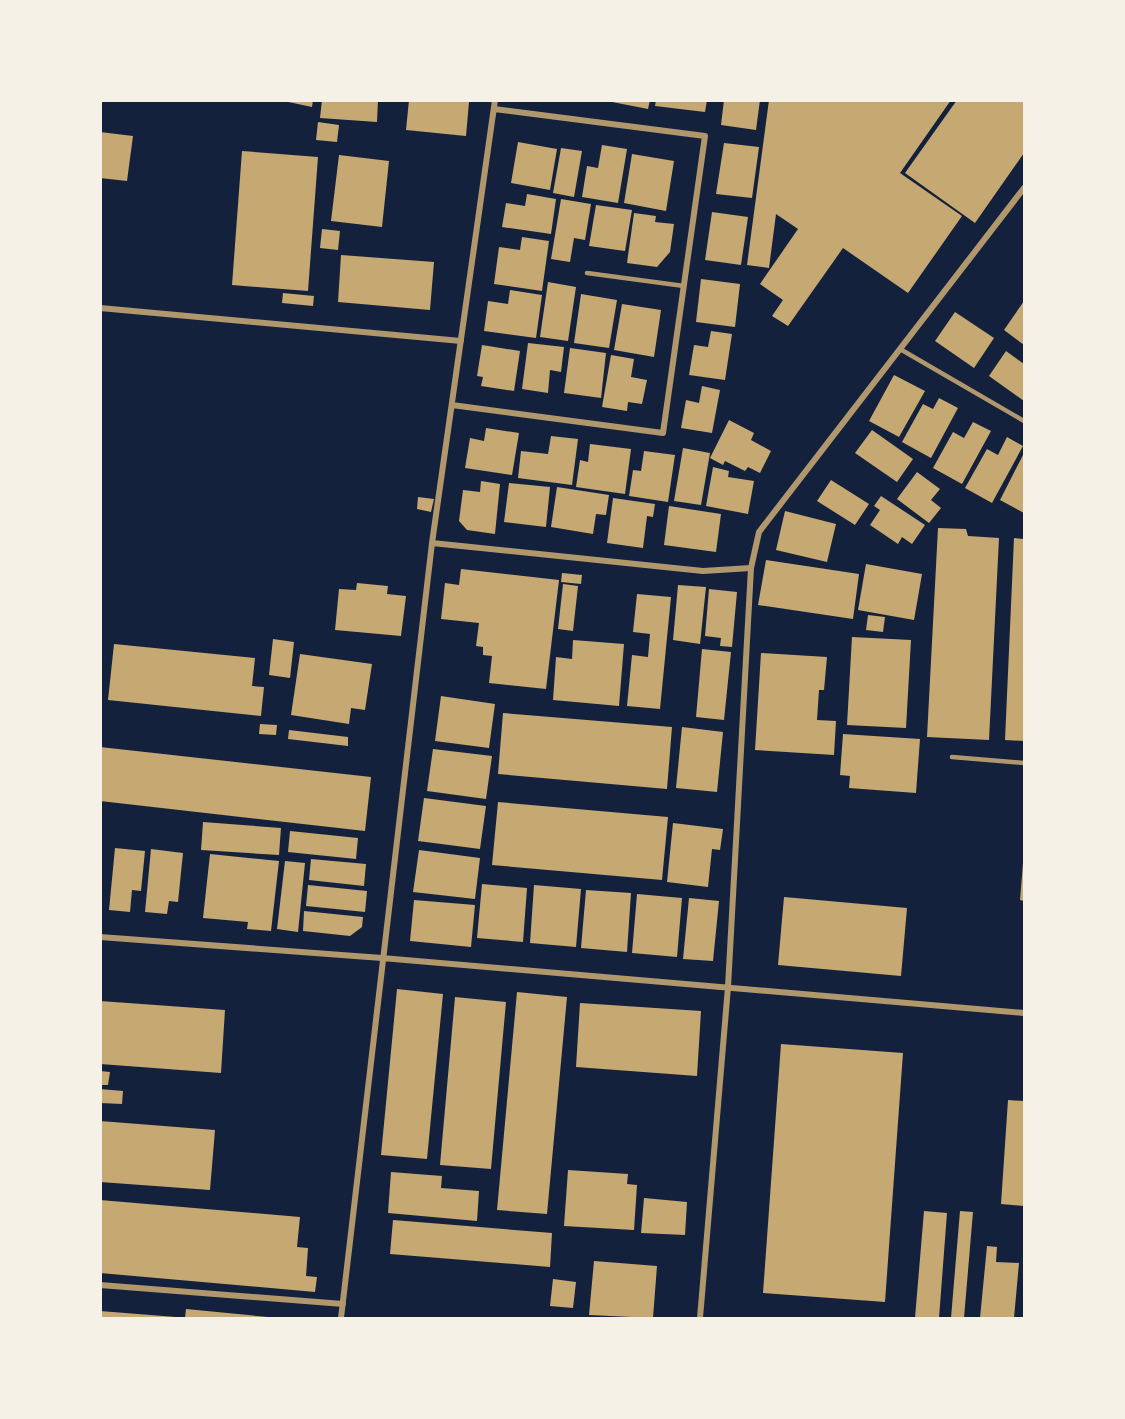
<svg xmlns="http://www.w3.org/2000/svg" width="1125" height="1419" font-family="'Archivo Narrow',sans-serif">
  <rect width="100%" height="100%" fill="#14213d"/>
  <path fill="#c6a872" d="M279 100H313L312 107Z
    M322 100H378L377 122 320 118Z
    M409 100 469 102 466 136 406 130Z
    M602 100H650L648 109Z
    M656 100H707L705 112 655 106Z
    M724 100H760L756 130 721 125Z
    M769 100H951L900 173 962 216 908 293 843 248 788 326 772 316 783 300 760 284 798 229 776 214 769 268 747 265Z
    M957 100H1024V153L975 223 905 173Z
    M318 122 339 125 337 142 316 140Z
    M100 132 133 136 127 181 100 178Z
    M518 142 557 149 550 190 511 183Z
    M724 143 759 147 752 198 716 194Z
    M602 145 627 149 618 203 582 197 587 166 598 168Z
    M561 148 582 151 574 197 553 193Z
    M242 151 318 157 308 291 232 285Z
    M632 154 674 161 666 211 624 203Z
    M339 155 389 161 382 227 331 221Z
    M527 194 556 199 551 234 502 227 506 203 525 206Z
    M561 199 591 204 585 240 574 238 570 262 551 259Z
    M596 205 632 210 625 251 589 246Z
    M712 212 748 217 741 265 705 260Z
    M634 213 656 216 655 222 674 224 670 252 657 267 627 263Z
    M322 229 340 231 338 250 320 248Z
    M522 237 549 241 542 291 494 284 499 247 520 250Z
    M341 255 434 262 430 310 338 302Z
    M701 279 740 284 735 327 696 322Z
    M548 282 576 287 568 341 540 337Z
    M510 290 542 295 536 338 484 331 488 301 508 304Z
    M283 293 314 296 313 306 282 303Z
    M581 294 617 300 609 348 574 343Z
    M1024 301V345L1004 330Z
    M622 304 661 310 654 357 614 350Z
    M955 312 994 338 974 368 935 341Z
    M711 331 732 334 725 380 689 375 694 345 708 347Z
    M528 343 564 347 561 372 550 370 548 393 522 389Z
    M482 345 520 351 514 391 481 386 483 377 477 376Z
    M570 348 606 353 601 398 564 393Z
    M1006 351 1024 364V401L989 376Z
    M611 355 634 359 631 377 647 380 642 404 628 402 627 411 602 407Z
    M894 375 925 391 899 437 869 421Z
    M702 386 720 390 712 433 681 428 686 400 699 403Z
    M939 398 958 408 931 458 902 442 923 404 933 409Z
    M729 420 754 433 751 440 771 451 760 473 748 467 745 471 725 461 723 465 710 458Z
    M973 422 991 431 962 484 933 468 953 432 964 438Z
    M486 428 519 433 512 475 465 468 470 438 484 441Z
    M872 430 913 459 897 482 855 453Z
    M551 436 578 439 572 485 518 478 521 451 548 454Z
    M1007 437 1023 446 992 503 965 488 987 449 998 455Z
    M590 444 631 449 625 494 576 487 580 460 588 462Z
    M683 448 710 453 701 505 674 501Z
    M644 451 675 455 668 502 629 496 633 470 641 471Z
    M1024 453V513L1000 500Z
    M713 467 729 471 728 477 754 481 748 514 706 506Z
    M917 472 940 489 931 500 941 508 929 523 897 499Z
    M831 480 869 504 855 525 817 501Z
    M481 481 500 484 495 534 467 530 459 521 463 490 480 492Z
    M509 483 550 487 546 527 504 522Z
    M557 487 609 495 606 515 596 514 593 534 551 527Z
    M881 496 925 525 912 544 902 537 898 544 870 525 880 510 874 506Z
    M418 497 434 499 431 512 417 509Z
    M613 498 655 504 653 517 647 516 643 548 607 543Z
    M669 506 721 514 716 552 664 545Z
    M785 511 836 524 827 562 776 550Z
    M938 528 966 529 968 536 999 538 989 740 927 737Z
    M1014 538 1024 539V741L1005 740Z
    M766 560 859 574 853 619 758 605Z
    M866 564 922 574 914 620 858 610Z
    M461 569 559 580 546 689 489 683 492 656 483 655V647L476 646 479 623 441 619 445 583 459 585Z
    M562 573 582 575 581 584 561 582Z
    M357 583 388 586 387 594 406 596 401 636 335 630 339 589 356 590Z
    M563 584 578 586 573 631 558 629Z
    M678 585 706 587 700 644 673 640Z
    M709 589 737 592 732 647 720 646 721 638 705 636Z
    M637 594 671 597 660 709 627 706 632 655 648 657 650 634 633 632Z
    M868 615 885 617 883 632 866 630Z
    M852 637 911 640 906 728 847 725Z
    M273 639 294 642 290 678 269 675Z
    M573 640 624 644 619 706 553 700 556 657 572 659Z
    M114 644 255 658 252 686 264 687 261 716 108 700Z
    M702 649 731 652 724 720 696 717Z
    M761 653 827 657 824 690H819L817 720 836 721 834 755 755 750Z
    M300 654 372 664 365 710 351 708 349 724 291 715Z
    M441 696 495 704 489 748 435 741Z
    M503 713 672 727 667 789 498 774Z
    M260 724 277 725 276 735 259 734Z
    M682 727 723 732 717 792 676 788Z
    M289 730 348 737V746L288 739Z
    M843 734 920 739 916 793 849 788 850 776 840 775Z
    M100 747 371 777 365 831 100 801Z
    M433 749 492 756 486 799 427 791Z
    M424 798 486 806 480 849 418 841Z
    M498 802 668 817 662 880 492 865Z
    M203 822 281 828 279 855 201 850Z
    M673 823 723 829 720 850 712 849 708 887 667 882Z
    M290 831 358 838 356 859 288 852Z
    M115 848 145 851 141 891 132 890 130 912 109 910Z
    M151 849 183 853 178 902 169 901 167 914 145 912Z
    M419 850 480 858 475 899 413 892Z
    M210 854 279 861 271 931 247 929 248 922 203 918Z
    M311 859 366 864 364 886 309 880Z
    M285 861 305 863 298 932 277 929Z
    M1023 863H1024V901L1020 900Z
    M482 884 527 888 523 942 477 938Z
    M308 885 367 891 365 912 306 906Z
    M534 885 581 889 576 947 530 943Z
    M586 890 631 893 627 952 581 948Z
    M637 894 682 898 677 957 632 953Z
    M784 897 907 908 901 976 778 965Z
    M689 898 719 901 713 961 683 959Z
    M414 900 475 905 471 947 410 941Z
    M304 911 363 917 362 927 350 936 303 931Z
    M397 989 443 994 427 1159 381 1155Z
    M517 992 567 997 547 1214 497 1210Z
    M455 997 506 1002 491 1169 440 1165Z
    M100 1001 225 1010 221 1073 100 1064Z
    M580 1003 701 1011 697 1076 576 1067Z
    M781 1044 903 1053 885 1302 763 1293Z
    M100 1071 110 1072 108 1085H100Z
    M100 1089 123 1091 122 1104 100 1103Z
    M1008 1100 1024 1101V1206L1001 1204Z
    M100 1121 215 1130 210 1190 100 1182Z
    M568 1170 628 1174 627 1184 637 1185 634 1230 564 1226Z
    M391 1172 442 1176 441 1188 479 1191 477 1221 388 1213Z
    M644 1198 687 1202 685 1235 641 1233Z
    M100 1200 300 1217 297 1247 308 1248 306 1276 317 1277 315 1292 100 1273Z
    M924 1211 947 1213 939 1318H915Z
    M960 1211 973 1212 964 1318H951Z
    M393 1220 552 1233 550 1267 390 1254Z
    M987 1246 997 1247 996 1262 1019 1263 1014 1318H980Z
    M594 1261 657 1266 653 1318 589 1315Z
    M553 1279 576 1282 573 1308 550 1306Z
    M186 1309 268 1317V1318H185Z
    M100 1311 176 1317V1318H100Z"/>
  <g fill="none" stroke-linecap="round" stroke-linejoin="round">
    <path stroke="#b1986c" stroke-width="4.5" d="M587 273 684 286
      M900 349 1024 421
      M952 757 1024 763"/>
    <path stroke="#b1986c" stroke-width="6" d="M100 308 461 341
      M452 405 663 433 705 136 494 109
      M432 543 703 571 751 568
      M100 937 382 958 1024 1013
      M100 1285 343 1304
      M341 1318 432 543 495 100
      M700 1318 728 987 751 568 759 532 1024 188"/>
  </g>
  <rect width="1125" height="1419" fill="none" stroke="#f6f1e7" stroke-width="204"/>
</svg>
